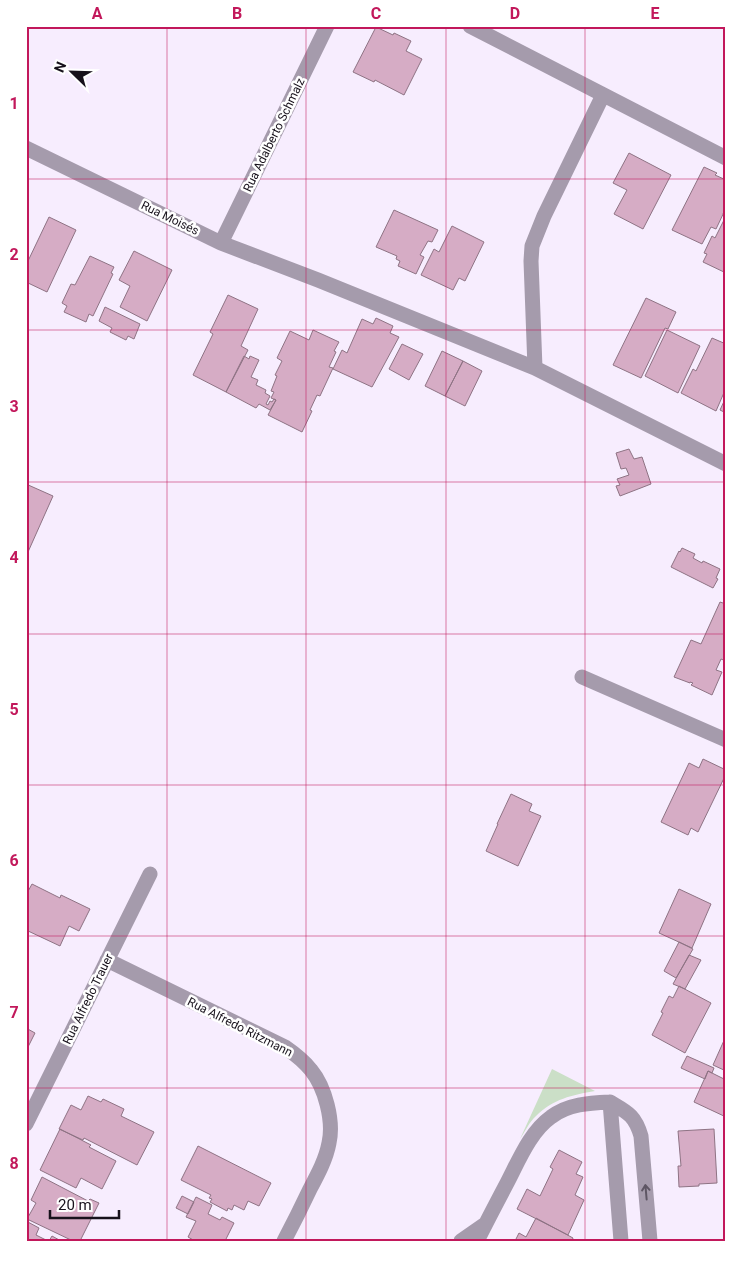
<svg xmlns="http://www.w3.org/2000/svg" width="752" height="1267" font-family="Roboto,sans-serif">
  <rect width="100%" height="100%" fill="#f7edfe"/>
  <path fill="#cbdfc7" d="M552 1069 595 1091C572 1095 553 1099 536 1116 529 1122 525 1132 520 1139Z"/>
  <path fill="#d6acc5" stroke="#8e7384" d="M376 27 393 35 394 33 411 41 406 51 422 59 404 95 375 80 374 82 353 72Z
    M629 153 671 175 643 229 614 214 627 190 613 183Z
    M704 167 717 173 715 175 726 180V208L716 229 711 227 702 244 672 230Z
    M726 208V273L703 262 707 254 704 253 712 236 715 238 726 216 723 214Z
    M394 210 438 230 432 242 428 241 420 255 424 257 416 274 398 266 400 261 396 259 397 256 376 247Z
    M49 217 76 230 47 292 26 282V260L28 261Z
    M452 226 484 242 465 281 459 278 453 290 421 275 434 249 439 252Z
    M134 251 172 270 147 321 120 307 130 286 119 280Z
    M90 256 114 267 111 273 113 274 93 316 89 314 86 322 64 312 67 306 62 303 71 284 75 285Z
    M228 295 258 309 241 346 248 350 226 392 193 375 213 334 210 332Z
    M646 298 676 312 668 329 665 328 641 378 613 365Z
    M105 307 140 324 134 339 128 336 126 340 110 332 112 328 99 321Z
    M376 318 393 326 390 333 399 337 372 387 333 369 342 350 347 353 362 319 373 324Z
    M313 330 339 342 334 351 336 352 329 367 333 368 320 396 317 395 310 410 312 411 302 432 268 415 276 400 271 398 274 392 271 391 277 376 275 375 282 361 277 358 290 331 309 340Z
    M667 330 700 346 678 393 645 376Z
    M712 338 726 344V388L716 411 681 393 693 369 696 371Z
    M402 344 423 354 409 380 389 369Z
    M442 351 463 361 445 396 425 386Z
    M244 356 249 359 250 356 259 360 251 377 258 380 256 385 266 390 265 393 270 396 266 404 268 405 270 401 272 402 274 399 276 400 270 410 259 404 256 408 226 392Z
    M463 361 482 371 465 406 445 396Z
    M726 397V413L720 410Z
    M629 449 634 459 642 457 651 484 620 496 616 486 620 485 617 479 629 475 626 468 621 469 616 453Z
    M26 484 53 496 28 552 26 551Z
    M682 548 695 554 693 558 702 563 703 561 720 569 716 578 718 579 713 588 671 567 679 551 680 552Z
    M720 602 726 604V661L721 659 716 670 722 672 712 695 691 685 693 683 690 682V683L674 677 691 640 701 644Z
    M703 759 726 770V774L698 832 691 828 688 835 661 822 689 763 699 768Z
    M511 794 532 804 529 811 541 816 518 866 486 851 498 824H497Z
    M32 884 60 898 61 895 90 909 79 931 69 926 60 946 26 930V895Z
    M679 889 711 904 692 948 659 933Z
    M679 942 693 949 676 978 664 971Z
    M689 955 701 960 685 989 673 984Z
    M679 986 711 1003 685 1053 652 1035 663 1013 661 1012 669 996 673 998Z
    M26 1028 35 1033 26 1051Z
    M726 1036V1071L713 1065Z
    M687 1056 714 1068 712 1073 708 1071 705 1079 681 1068Z
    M708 1071 726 1080V1117L694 1102Z
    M88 1096 101 1102 103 1099 124 1109 121 1116 154 1132 137 1165 84 1138 83 1140 59 1129 71 1105 81 1110Z
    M60 1129 91 1145 89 1147 116 1161 102 1189 81 1178 76 1188 40 1170Z
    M714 1129 717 1183 699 1184V1186L679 1187 678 1166H681L678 1131Z
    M198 1146 271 1183 259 1206 248 1201 244 1210 234 1205 232 1210 228 1208 227 1211 210 1202 212 1199 209 1198 211 1195 181 1180Z
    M559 1150 582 1162 576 1174 583 1177 575 1195 584 1200 568 1235 517 1209 527 1189 540 1196 553 1169 550 1167Z
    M42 1177 88 1201 90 1199 99 1203 80 1241H73L27 1219 36 1203 31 1200Z
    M182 1196 194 1202 188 1214 176 1208Z
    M196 1197 212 1205 208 1214 220 1220 222 1217 234 1223 225 1241H195L188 1237 196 1221 186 1217Z
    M536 1218 573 1238 572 1241H515L519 1233 526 1237Z
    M26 1221 39 1228 36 1235 48 1241H26Z
    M52 1236 61 1241H49Z"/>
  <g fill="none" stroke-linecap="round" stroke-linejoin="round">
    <path stroke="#a59bac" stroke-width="15" d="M470 26 726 158
      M26 148 221 243 318 280 535 368 726 464
      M221 243 327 26
      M535 368 531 261 532 246 544 216 603 95
      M582 677 726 740
      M107 960 285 1047C295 1054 304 1061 311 1070 325 1087 334 1121 329 1143 326 1159 318 1174 310 1189 302 1206 293 1224 284 1241
      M610 1102C627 1112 635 1115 641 1136L650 1241
      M610 1102 621 1241
      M26 1124 150 874
      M461 1241 484 1225
      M477 1241C487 1221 497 1202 507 1183 519 1160 530 1132 551 1117 568 1104 589 1103 610 1102"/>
  </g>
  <defs><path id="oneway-shaft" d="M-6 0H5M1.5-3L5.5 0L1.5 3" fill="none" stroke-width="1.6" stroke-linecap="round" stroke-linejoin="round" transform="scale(1.25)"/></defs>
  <use stroke="#5e5664" href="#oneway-shaft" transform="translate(646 1192) rotate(-95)"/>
  <path fill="none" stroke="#c2185b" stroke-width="1" stroke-opacity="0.55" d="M167 26V1241M306 26V1241M446 26V1241M585 26V1241M26 179H726M26 330H726M26 482H726M26 634H726M26 785H726M26 936H726M26 1088H726"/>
  <g text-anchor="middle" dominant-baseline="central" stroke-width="5" stroke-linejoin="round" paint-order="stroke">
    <g font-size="12" fill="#17111b" stroke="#fff">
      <text transform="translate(274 135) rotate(-64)">Rua Adalberto Schmalz</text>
      <text transform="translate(170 218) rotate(26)">Rua Moisés</text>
      <text transform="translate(88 999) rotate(-64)">Rua Alfredo Trauer</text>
      <text transform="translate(240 1027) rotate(27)">Rua Alfredo Ritzmann</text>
    </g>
  </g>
  <rect width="752" height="1267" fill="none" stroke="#ffffff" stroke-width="55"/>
  <g transform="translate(72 72) rotate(293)" stroke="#ffffff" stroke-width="4" paint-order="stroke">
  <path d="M0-4L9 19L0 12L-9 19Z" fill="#17111b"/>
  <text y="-8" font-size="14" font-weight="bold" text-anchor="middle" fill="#17111b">N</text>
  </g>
  <path d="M50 1210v8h69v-8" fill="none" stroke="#17111b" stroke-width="2.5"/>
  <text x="58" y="1210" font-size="15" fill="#17111b" stroke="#ffffff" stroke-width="4" paint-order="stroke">20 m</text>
  <rect x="28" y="28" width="696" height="1212" fill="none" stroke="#c2185b" stroke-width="2"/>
  <g font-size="16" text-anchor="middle" font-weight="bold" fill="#c2185b">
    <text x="97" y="19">A</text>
    <text x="237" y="19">B</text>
    <text x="376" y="19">C</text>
    <text x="515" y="19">D</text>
    <text x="655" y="19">E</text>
    <text x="14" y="109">1</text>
    <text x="14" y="260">2</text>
    <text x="14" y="412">3</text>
    <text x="14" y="563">4</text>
    <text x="14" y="715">5</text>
    <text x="14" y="866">6</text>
    <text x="14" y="1018">7</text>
    <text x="14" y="1169">8</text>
  </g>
</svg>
